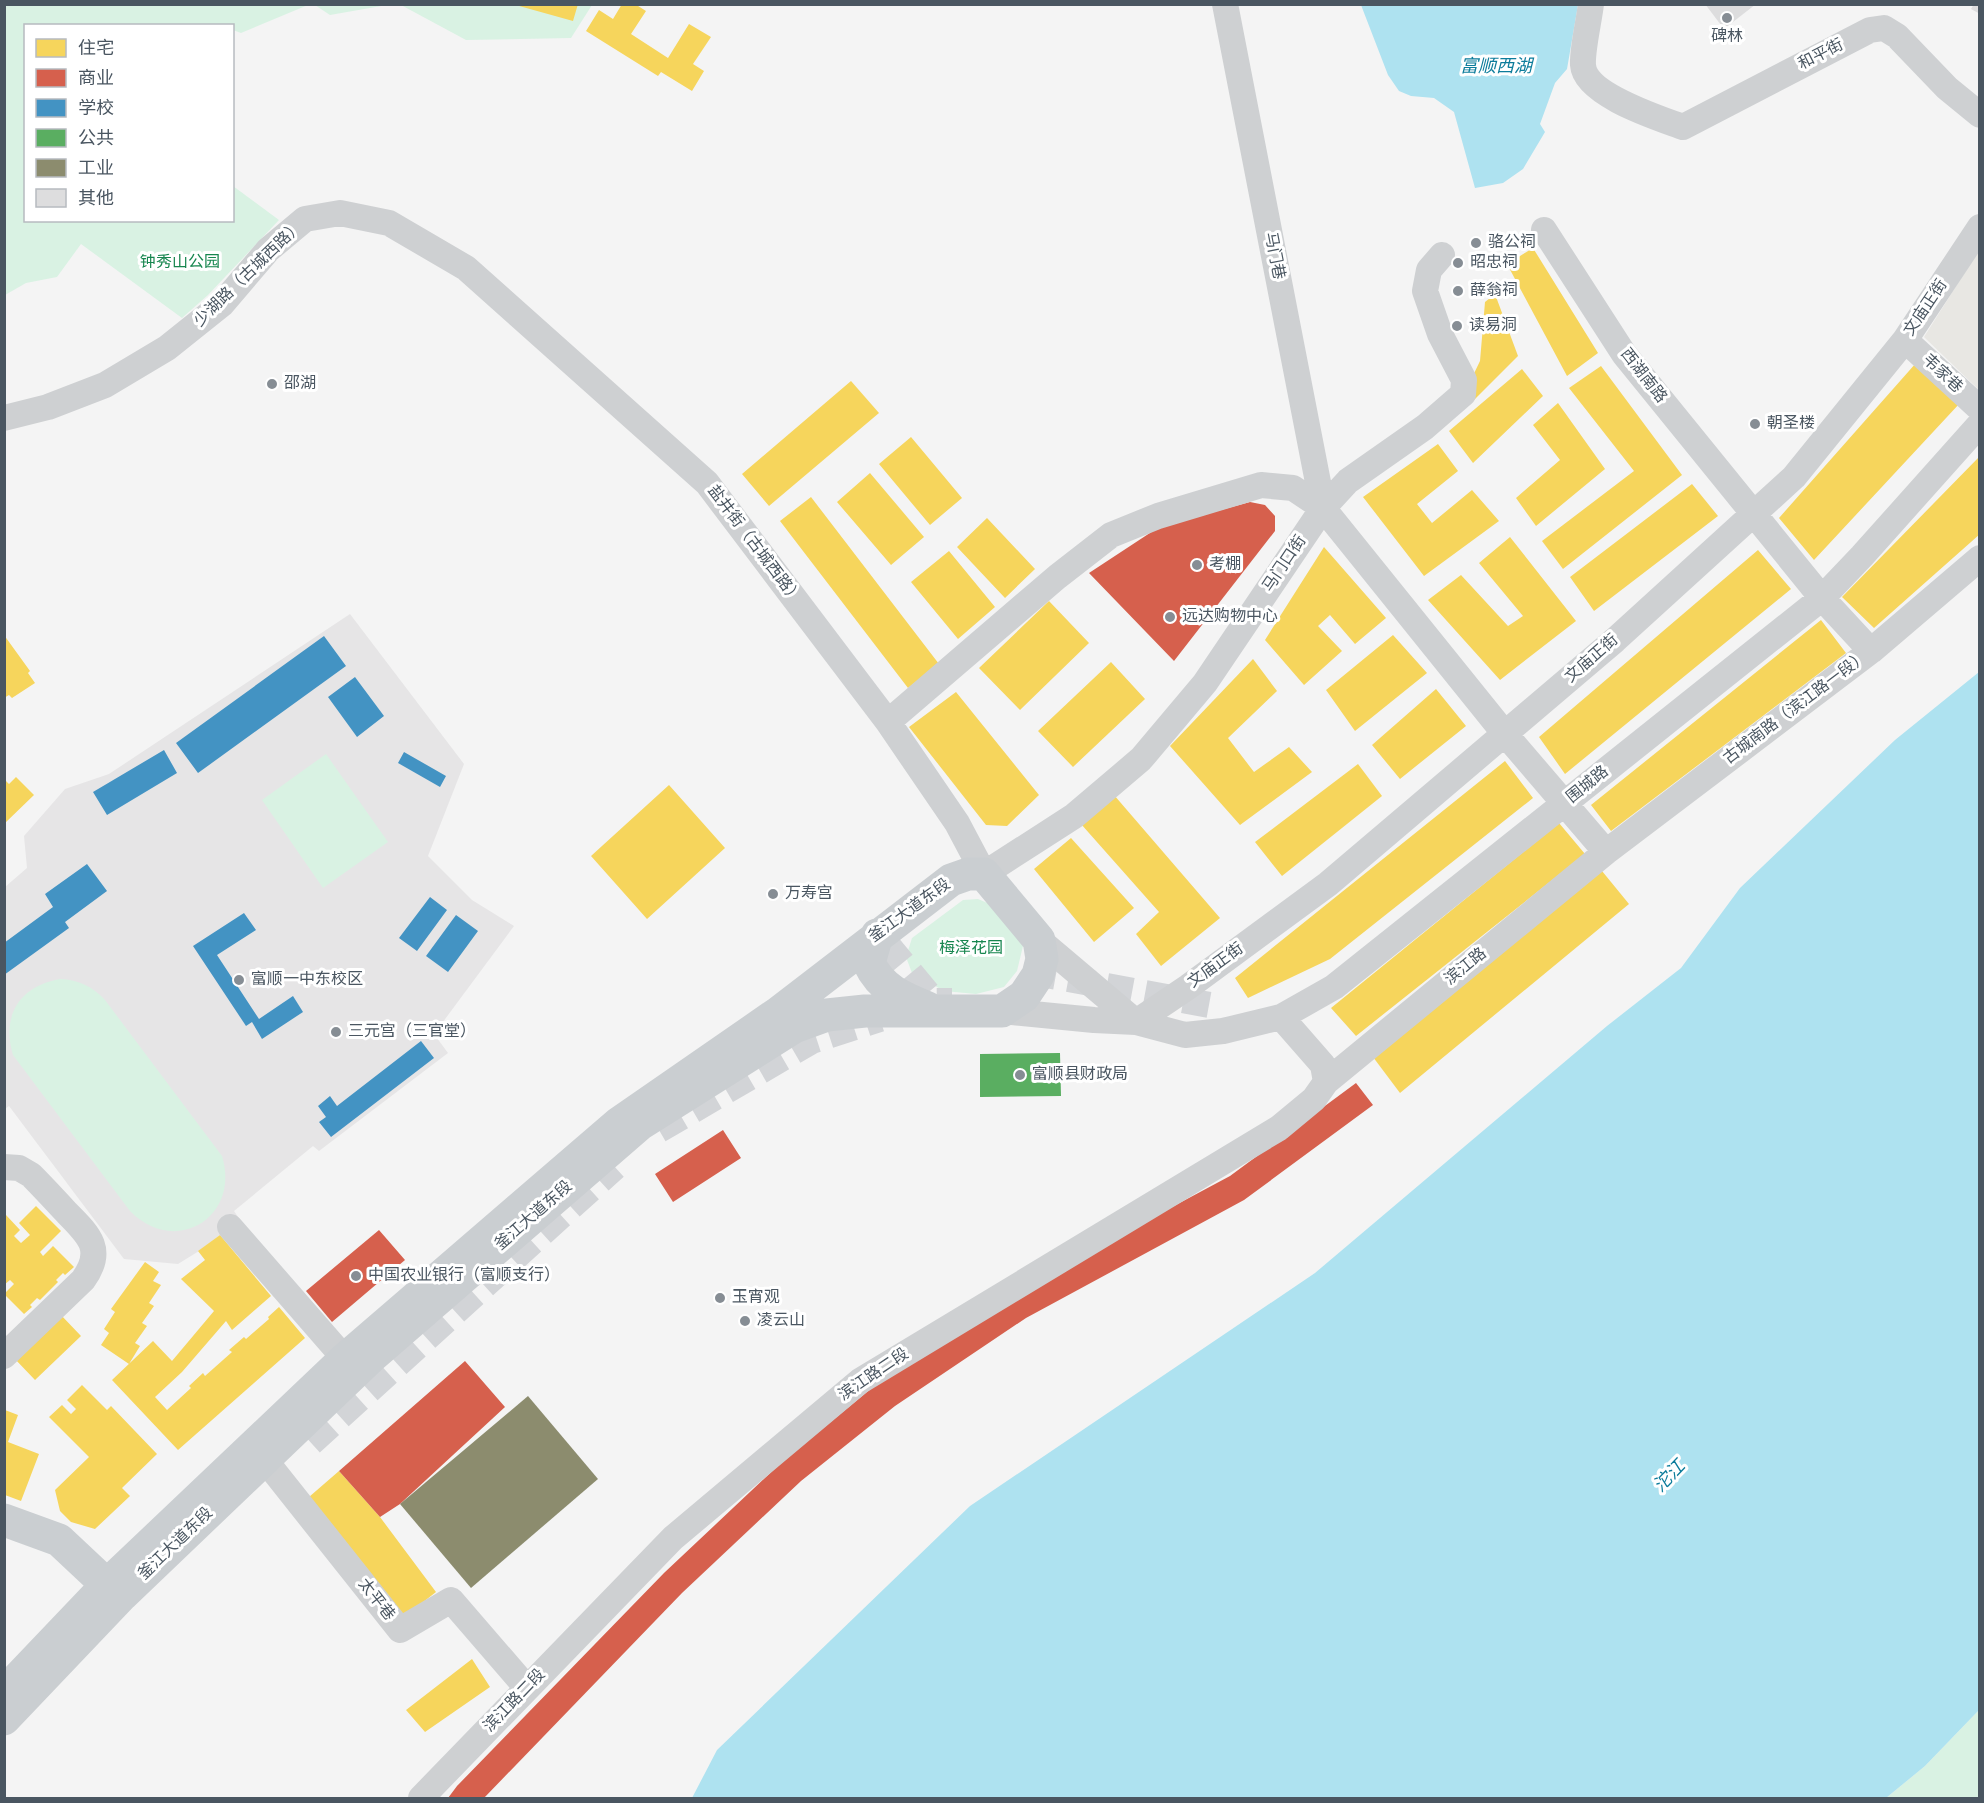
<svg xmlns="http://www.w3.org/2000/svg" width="1984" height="1803" font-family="Overpass,'Noto Sans SC',sans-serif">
  <rect width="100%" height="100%" fill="#f4f4f4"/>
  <path fill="#e8e7e3" d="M1979 250V390L1924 337Z"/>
  <path fill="#e6e5e6" d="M350 614 464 764 428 856 472 900 514 926 434 1034 448 1053 319 1151 313 1146 234 1211 240 1220 199 1251 178 1264 124 1259 9 1106 5 1109V887L27 868 24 836 65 789 109 774Z"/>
  <path fill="#d9f2e3" d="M5 5H308L241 33 233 30 232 26H26V220H232L233 186 279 220 208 295 182 318 81 244 57 277 26 283 5 295Z
    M315 5H387L330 15Z
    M401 5H592L571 38 466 40Z
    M326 754 388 842 323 888 262 800Z
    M978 899 997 907 1023 946 1017 971 1004 987 976 994 944 991 912 973 906 957 912 938 963 900Z
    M60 979C79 980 92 986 105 1000L222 1156C241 1218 175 1257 130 1211L13 1055C1 1015 20 986 60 979Z
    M1979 1710V1798H1886L1925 1766Z"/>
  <path fill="#aee2f0" d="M1361 5H1578L1567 69 1555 83 1540 124 1545 132 1523 169 1503 183 1475 188 1454 112 1434 98 1411 96 1399 91 1388 75Z
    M1979 672V1710L1925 1766 1886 1798H692L717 1750 970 1506 1315 1273 1607 1026 1681 968 1740 888 1895 740Z"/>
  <path fill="#f6d55c" d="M512 4H578L573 21Z
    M622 4H635L646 11 631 34 668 58 689 24 711 37 693 64 704 71 692 91 661 72 658 76 586 31 599 10 613 19Z
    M1533 248 1598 353 1567 376 1507 264Z
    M1495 294 1518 356 1470 404 1467 388 1480 361 1485 302Z
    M1916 363 1960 403 1814 560 1779 518Z
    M1601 366 1682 475 1563 569 1542 541 1634 471 1569 388Z
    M1522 369 1543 396 1473 463 1449 431Z
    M851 381 879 413 769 506 742 474Z
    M1558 403 1605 469 1536 526 1516 498 1560 460 1533 425Z
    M911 437 962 498 930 525 879 464Z
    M1438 444 1458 471 1417 504 1432 523 1472 490 1499 521 1424 576 1363 497Z
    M1980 456V534L1874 628 1842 597Z
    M870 473 924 537 891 565 837 502Z
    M1692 484 1718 516 1594 611 1570 577Z
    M811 497 939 664 908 688 780 521Z
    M987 518 1035 569 1005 598 957 547Z
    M1510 537 1576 621 1500 680 1428 600 1461 575 1508 626 1523 616 1479 563Z
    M1324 547 1386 618 1355 644 1330 615 1318 626 1342 651 1304 685 1265 640Z
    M1758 550 1791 589 1565 774 1539 737Z
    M949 551 995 607 958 639 911 582Z
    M1049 601 1089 643 1020 710 979 668Z
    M1821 620 1846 653 1611 831 1591 805Z
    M4 635 30 671 28 673 35 683 12 698 9 695 4 698Z
    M1393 635 1427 673 1355 731 1326 690Z
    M1253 659 1277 691 1228 738 1254 772 1289 747 1312 772 1240 825 1170 746Z
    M1111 662 1145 699 1073 767 1038 731Z
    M1436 689 1466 726 1400 779 1372 745Z
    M956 692 1039 795 1007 826 986 825 909 727Z
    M1505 761 1533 798 1330 959 1248 998 1235 978Z
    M1358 764 1382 796 1282 876 1255 842Z
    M16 777 34 795 4 824V783L6 781 9 784Z
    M669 785 725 848 647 919 591 856Z
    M1114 795 1220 918 1161 966 1136 934 1159 912 1081 824Z
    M1559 823 1585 854 1356 1036 1331 1008Z
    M1071 838 1134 908 1094 942 1034 869Z
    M1602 871 1629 904 1400 1093 1373 1057Z
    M36 1206 61 1231 40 1252 43 1256 53 1246 74 1267 65 1275 63 1273 56 1280 58 1282 40 1300 37 1298 30 1305 32 1307 24 1314 4 1294 14 1284 10 1280 4 1285V1216L6 1215 20 1230 14 1236 21 1243 30 1235 19 1223Z
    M220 1235 271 1296 232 1330 226 1321 182 1372 155 1397 167 1410 191 1388 189 1386 203 1373 205 1376 232 1352 229 1350 244 1337 246 1339 269 1319 268 1317 279 1307 305 1338 178 1450 112 1380 153 1341 172 1361 214 1311 181 1279 205 1260 198 1251Z
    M145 1262 159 1272 153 1281 161 1285 149 1303 154 1306 142 1323 147 1326 135 1343 140 1346 129 1364 101 1345 109 1333 104 1329 115 1312 111 1309Z
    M60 1314 81 1336 35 1380 14 1358Z
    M82 1385 107 1410 111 1406 157 1454 122 1488 130 1496 95 1529 71 1522 60 1511 55 1490 89 1457 49 1417 62 1405 71 1414 76 1409 67 1400Z
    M5 1410 18 1415 8 1442 39 1454 21 1501 5 1495Z
    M339 1471 380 1517 436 1592 403 1618 309 1497Z
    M472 1659 490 1687 425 1732 406 1710Z"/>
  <path fill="#d6604d" d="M1250 502 1265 505 1275 516V531L1174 661 1089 573 1159 527Z
    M1356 1083 1373 1105 1244 1200 1026 1318 895 1406 801 1481 682 1593 484 1798H448L457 1786 664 1573 784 1460 878 1383 1015 1291 1230 1176Z
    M723 1130 741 1158 673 1202 655 1174Z
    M379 1230 405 1260 332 1322 306 1291Z
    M465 1361 505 1407 400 1504 380 1517 339 1471Z"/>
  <path fill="#4393c3" d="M324 636 346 666 198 773 176 743Z
    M355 677 384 716 357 737 328 697Z
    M164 750 177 773 107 815 93 792Z
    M404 752 446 776 440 787 398 763Z
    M87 864 107 891 65 922 69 928 4 975V943L53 907 45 894Z
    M430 897 447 910 417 951 399 938Z
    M244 913 256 930 217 955 259 1019 293 996 303 1012 262 1039 252 1022 246 1026 193 946Z
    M456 915 478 931 448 972 426 956Z
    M421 1041 434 1058 331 1137 319 1122 326 1117 318 1106 330 1096 337 1106Z"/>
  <path fill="#5aae61" d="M1060 1053 1061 1096 980 1097V1054Z"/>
  <path fill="#8c8c6e" d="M528 1396 598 1479 471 1588 400 1504Z"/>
  <path fill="#ddddde" d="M1705 4 1729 6 1756 4 1724 29Z
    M1974 4H1980V14L1971 9Z"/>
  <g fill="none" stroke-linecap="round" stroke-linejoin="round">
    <path stroke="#d2d4d7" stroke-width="26" stroke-dasharray="26 13" stroke-linecap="butt" d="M886 943 934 1001H952
      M1030 972 1215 1006
      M659 1130 812 1041 880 1019
      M283 1416 311 1443 615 1167"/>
    <path stroke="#ced0d2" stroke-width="26" d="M1225 4 1323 508
      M1591 4C1589 21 1582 50 1583 65 1585 95 1659 118 1683 127L1870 30 1884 28 1897 36 1947 88 1980 115
      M1544 230 1624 354 1822 598 1871 651
      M1905 340 1980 409
      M4 418 48 407 105 385 167 348 222 304 268 250 305 219 340 213 389 223 466 268 707 483 888 722 957 823 984 874 1074 816 1141 759 1205 683 1323 508 1348 481 1425 427 1463 394 1464 380 1440 334 1425 291 1429 270 1442 255
      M888 722 1057 577 1111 535 1158 516 1261 485 1293 488 1323 508 1505 734 1606 852
      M1039 940 1136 1022
      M1002 1011 1094 1020 1136 1022 1185 1035 1223 1031 1281 1017 1334 987 1822 598 1862 556 1980 424
      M1136 1022 1188 987 1328 884 1615 640 1794 477 1905 340 1980 227
      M1326 1082 1606 852 1871 651 1980 558
      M4 1167 19 1168 31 1175C43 1187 55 1200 67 1213 89 1235 105 1250 83 1280L4 1356
      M230 1227 345 1359
      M265 1460 400 1630 451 1600 527 1688
      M421 1798 673 1538 860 1381 1279 1128 1314 1099 1326 1082 1323 1065 1281 1017"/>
    <path stroke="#caced1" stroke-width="33" d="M877 935 869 963C881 989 903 998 928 1008
      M4 1520 59 1540 107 1585
      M4 1693 107 1585 345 1359 619 1123 778 1013 951 880 968 874H984L1039 940 1042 959 1038 975 1024 996 1002 1011H865L827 1015 794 1027 640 1124 371 1357 122 1595 4 1719"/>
  </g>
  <g fill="#868d94" stroke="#fff" stroke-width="2">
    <circle cx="1727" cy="18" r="6"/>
    <circle cx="1476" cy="243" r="6"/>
    <circle cx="1458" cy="263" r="6"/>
    <circle cx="1458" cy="291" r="6"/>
    <circle cx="1457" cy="326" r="6"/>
    <circle cx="272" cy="384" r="6"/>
    <circle cx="1755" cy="424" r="6"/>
    <circle cx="1197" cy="565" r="6"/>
    <circle cx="1170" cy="617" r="6"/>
    <circle cx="773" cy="894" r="6"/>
    <circle cx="239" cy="980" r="6"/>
    <circle cx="336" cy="1032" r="6"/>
    <circle cx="1020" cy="1075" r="6"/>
    <circle cx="356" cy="1276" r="6"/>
    <circle cx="720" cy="1298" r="6"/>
    <circle cx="745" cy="1321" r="6"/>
  </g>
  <g text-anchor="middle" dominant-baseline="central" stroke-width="6" stroke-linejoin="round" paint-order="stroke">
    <g font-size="16" fill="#4a5661" stroke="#fff" text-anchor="start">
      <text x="1727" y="37" text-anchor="middle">碑林</text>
      <text x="1488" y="243">骆公祠</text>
      <text x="1470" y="263">昭忠祠</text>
      <text x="1470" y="291">薛翁祠</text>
      <text x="1469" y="326">读易洞</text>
      <text x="284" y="384">邵湖</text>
      <text x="1767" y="424">朝圣楼</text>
      <text x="1209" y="565">考棚</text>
      <text x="1182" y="617">远达购物中心</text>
      <text x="785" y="894">万寿宫</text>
      <text x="251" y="980">富顺一中东校区</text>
      <text x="348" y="1032">三元宫（三官堂）</text>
      <text x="1032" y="1075">富顺县财政局</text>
      <text x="368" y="1276">中国农业银行（富顺支行）</text>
      <text x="732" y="1298">玉宵观</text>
      <text x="757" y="1321">凌云山</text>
    </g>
    <g font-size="16" fill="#4a5661" stroke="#fff">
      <text transform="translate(1821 55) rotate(-27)">和平街</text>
      <text transform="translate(1274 256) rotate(79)">马门巷</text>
      <text transform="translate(249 274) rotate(-44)">少湖路（古城西路）</text>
      <text transform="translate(1926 308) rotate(-56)">文庙正街</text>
      <text transform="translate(1942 374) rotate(43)">韦家巷</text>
      <text transform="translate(1643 376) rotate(52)">西湖南路</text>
      <text transform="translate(754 545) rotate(53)">盐井街（古城西路）</text>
      <text transform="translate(1285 564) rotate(-56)">马门口街</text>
      <text transform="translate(1592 659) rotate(-41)">文庙正街</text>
      <text transform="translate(1796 708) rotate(-37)">古城南路（滨江路一段）</text>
      <text transform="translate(1588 785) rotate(-39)">围城路</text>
      <text transform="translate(910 911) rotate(-36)">釜江大道东段</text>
      <text transform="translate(1216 966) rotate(-36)">文庙正街</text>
      <text transform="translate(1466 967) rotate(-39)">滨江路</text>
      <text transform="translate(534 1216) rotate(-41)">釜江大道东段</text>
      <text transform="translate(874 1375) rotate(-34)">滨江路二段</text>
      <text transform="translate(176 1544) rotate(-44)">釜江大道东段</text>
      <text transform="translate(376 1600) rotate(52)">太平巷</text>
      <text transform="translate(515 1701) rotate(-46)">滨江路二段</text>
    </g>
    <g font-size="16" fill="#17864f" stroke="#fff">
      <text x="180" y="263">钟秀山公园</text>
      <text x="971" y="949">梅泽花园</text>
    </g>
    <g font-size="18" font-style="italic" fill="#0c7c9b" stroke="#fff">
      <text x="1496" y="67">富顺西湖</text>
      <text transform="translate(1670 1477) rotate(-46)">沱江</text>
    </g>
  </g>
  <rect width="1984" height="1803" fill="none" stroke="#4a5661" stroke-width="12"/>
  <rect x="24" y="24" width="210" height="198" fill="#ffffff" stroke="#b7bbc0" stroke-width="1.5"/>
  <rect x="36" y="39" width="30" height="18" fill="#f6d55c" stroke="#b7bbc0" stroke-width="1.5"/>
  <text x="78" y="54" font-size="18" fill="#4a5661">住宅</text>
  <rect x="36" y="69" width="30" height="18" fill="#d6604d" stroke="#b7bbc0" stroke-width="1.5"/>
  <text x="78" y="84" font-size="18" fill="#4a5661">商业</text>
  <rect x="36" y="99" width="30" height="18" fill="#4393c3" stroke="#b7bbc0" stroke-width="1.5"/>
  <text x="78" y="114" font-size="18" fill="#4a5661">学校</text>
  <rect x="36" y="129" width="30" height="18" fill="#5aae61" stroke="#b7bbc0" stroke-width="1.5"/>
  <text x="78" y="144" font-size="18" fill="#4a5661">公共</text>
  <rect x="36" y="159" width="30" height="18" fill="#8c8c6e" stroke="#b7bbc0" stroke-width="1.5"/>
  <text x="78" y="174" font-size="18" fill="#4a5661">工业</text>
  <rect x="36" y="189" width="30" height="18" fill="#ddddde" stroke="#b7bbc0" stroke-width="1.5"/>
  <text x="78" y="204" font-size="18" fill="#4a5661">其他</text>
</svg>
